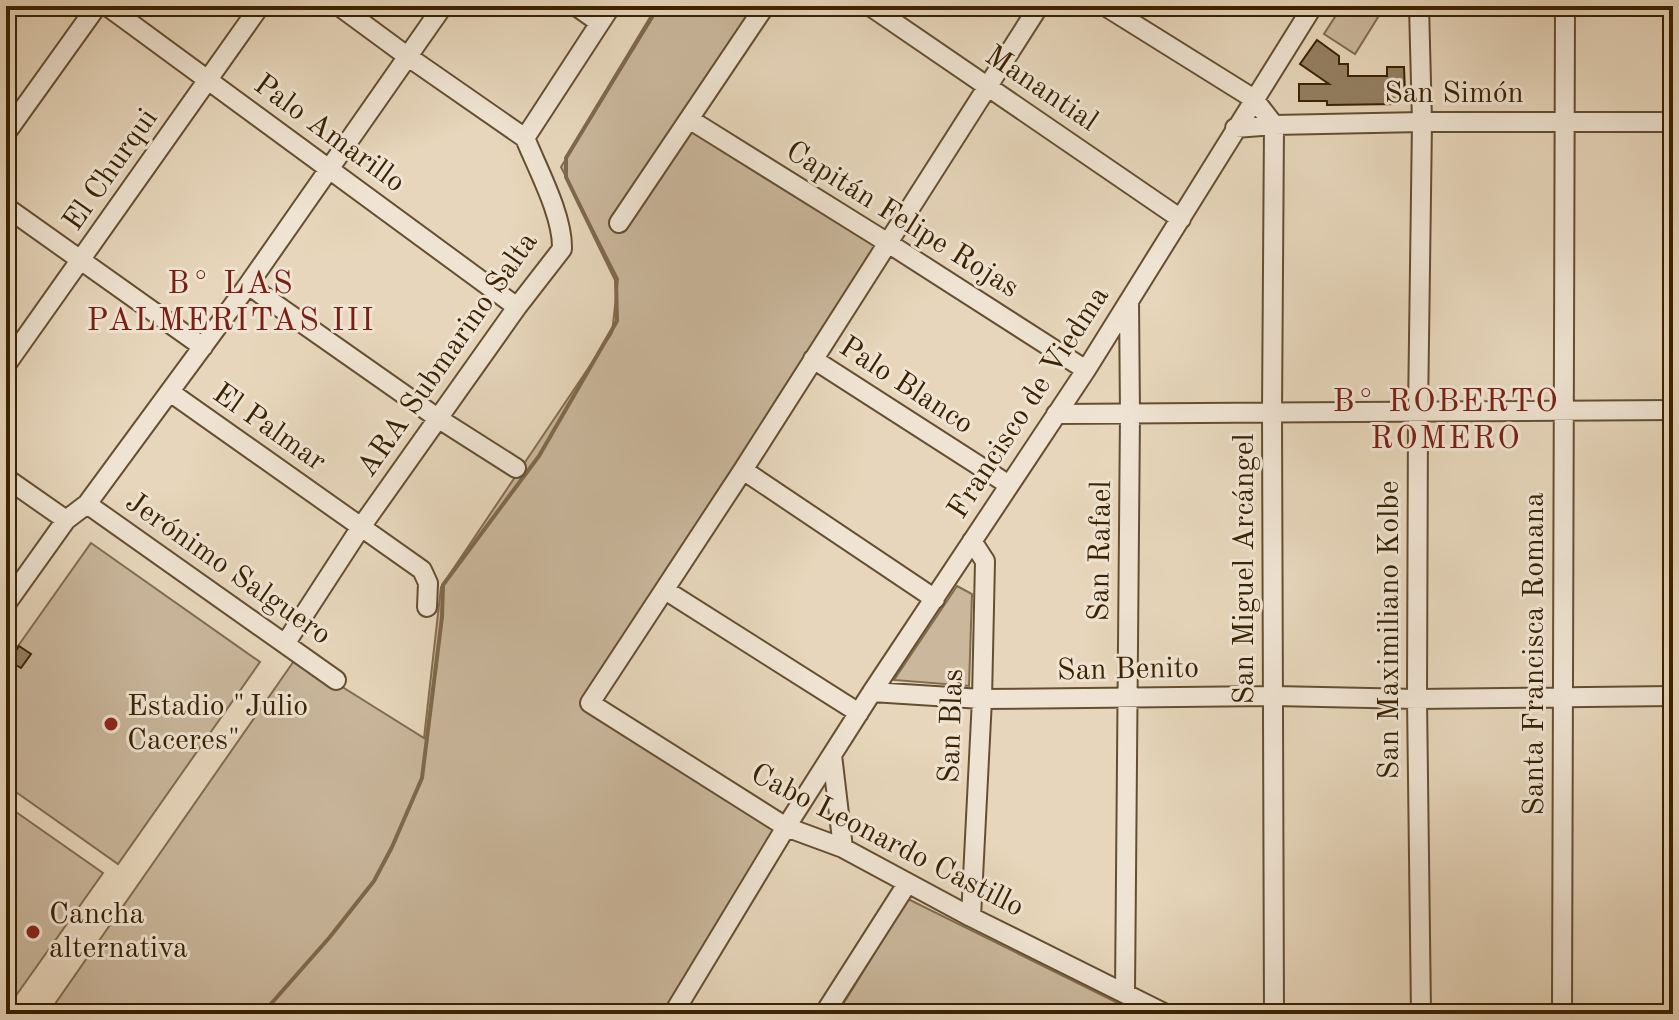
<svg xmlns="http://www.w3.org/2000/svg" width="1679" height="1020" font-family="'Old Standard TT',serif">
  <rect width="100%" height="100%" fill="#e7d6bb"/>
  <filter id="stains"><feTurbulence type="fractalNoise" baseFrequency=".0025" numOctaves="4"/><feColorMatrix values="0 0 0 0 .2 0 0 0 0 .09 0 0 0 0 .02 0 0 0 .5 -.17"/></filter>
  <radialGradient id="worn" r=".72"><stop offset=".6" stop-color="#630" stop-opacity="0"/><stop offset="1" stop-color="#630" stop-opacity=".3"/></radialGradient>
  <path fill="#cab79c" stroke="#826c4f" stroke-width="2" d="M660 6H763L688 119 882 244 588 703 785 828 671 1014H48L296 658 424 738 441 587 612 333 618 279 561 167Z
    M1342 6H1385L1355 54 1324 34Z
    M91 543 260 662 118 864 6 785V663Z
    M957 586 972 594 969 686 894 680Z
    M6 805 103 873 15 997 6 991Z
    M908 899 1132 1010 1130 1014H837Z"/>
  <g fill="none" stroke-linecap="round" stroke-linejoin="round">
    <path stroke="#7e694b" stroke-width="4" d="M262 1014 329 938 374 881 392 847 422 778 442 617 443 585 539 456 617 321 616 280 566 177V158L658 6"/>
  </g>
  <path fill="#948062" stroke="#3a2202" stroke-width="2" d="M1317 40 1339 56V64H1348V76H1387V67H1404L1405 93H1397L1398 104 1327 105V101H1299V84H1329L1300 64Z
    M19 646 31 654 21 668 9 661Z"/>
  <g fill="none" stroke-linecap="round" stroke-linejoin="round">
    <g stroke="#654f30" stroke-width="22">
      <path id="minor" d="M107 6 517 307
        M339 6 407 56 525 138
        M576 6 600 23
        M870 6 1181 219
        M1039 6 743 470 590 703 786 827 843 848 971 917 1166 1014
        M1105 6 1254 99 1274 125 1272 413 1274 1014
        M1419 6 1422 122 1418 412 1417 699 1421 1014
        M689 119 888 243 1086 370
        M1235 128 1274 125 1422 122H1673
        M6 133 97 6
        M6 207 203 347
        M619 223 765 6
        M248 285 439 419 516 468
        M813 359 1009 485
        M6 365 260 6
        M170 392 422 570 428 583 427 607
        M1056 414 1673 410
        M743 470 935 599
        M6 478 66 520
        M87 504 336 680
        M665 590 859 713
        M6 604 66 520 87 504 248 285 443 6
        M285 644 361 527 517 307 562 249C563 216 538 170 525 138L611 6
        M872 692 982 699 1274 696 1417 699 1673 696
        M832 755 843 848
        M971 917 982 699 985 561 972 541
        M1125 992 1130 414 1129 301
        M673 1014 786 827 872 692 1086 370 1313 6
        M824 1014 907 884
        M1562 1014 1565 6"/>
    </g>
    <use href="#minor" stroke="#efe4d3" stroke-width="18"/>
  </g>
  <g fill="#8f2418" stroke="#efe4d3" stroke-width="3">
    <circle cx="111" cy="724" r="8"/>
    <circle cx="33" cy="932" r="8"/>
  </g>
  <g text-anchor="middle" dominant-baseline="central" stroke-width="6" stroke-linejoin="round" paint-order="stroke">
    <g font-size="30" fill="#3a2202" stroke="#efe4d3">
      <text transform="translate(1041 89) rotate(34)">Manantial</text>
      <text x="1454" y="94">San Simón</text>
      <text transform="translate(329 134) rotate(36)">Palo Amarillo</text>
      <text transform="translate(111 170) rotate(-55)">El Churqui</text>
      <text transform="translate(902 220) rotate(32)">Capitán Felipe Rojas</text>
      <text transform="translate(448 355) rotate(-55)">ARA Submarino Salta</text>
      <text transform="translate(906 386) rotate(33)">Palo Blanco</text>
      <text transform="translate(1029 403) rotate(-57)">Francisco de Viedma</text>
      <text transform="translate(269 428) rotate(35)">El Palmar</text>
      <text transform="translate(1101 551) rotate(-89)">San Rafael</text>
      <text transform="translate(228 569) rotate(35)">Jerónimo Salguero</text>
      <text transform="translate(1245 569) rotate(-90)">San Miguel Arcángel</text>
      <text transform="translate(1390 630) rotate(-90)">San Maximiliano Kolbe</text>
      <text transform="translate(1535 654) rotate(-90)">Santa Francisca Romana</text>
      <text transform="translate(1128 670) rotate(-1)">San Benito</text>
      <text transform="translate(952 726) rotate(-88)">San Blas</text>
      <text transform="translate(887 841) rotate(27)">Cabo Leonardo Castillo</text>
    </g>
    <g font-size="30" fill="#3a2202" stroke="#efe4d3" text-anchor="start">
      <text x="127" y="707">Estadio "Julio<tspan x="127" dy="34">Caceres"</tspan></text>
      <text x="49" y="915">Cancha<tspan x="49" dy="34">alternativa</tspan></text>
    </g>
    <g font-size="32" letter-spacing="2" fill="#7a1f14" stroke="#efe4d3">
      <text x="231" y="285">B° LAS<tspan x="231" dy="37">PALMERITAS III</tspan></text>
      <text x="1446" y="403">B° ROBERTO<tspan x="1446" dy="37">ROMERO</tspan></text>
    </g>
  </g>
  <rect width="1679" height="1020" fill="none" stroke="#e7d6bb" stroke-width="32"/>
  <rect x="8" y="8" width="1663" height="1004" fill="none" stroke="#3a2202" stroke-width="4"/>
  <rect x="16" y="16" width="1647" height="988" fill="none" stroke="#3a2202" stroke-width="2"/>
  <rect width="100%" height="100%" filter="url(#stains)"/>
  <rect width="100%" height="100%" fill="url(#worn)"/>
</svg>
